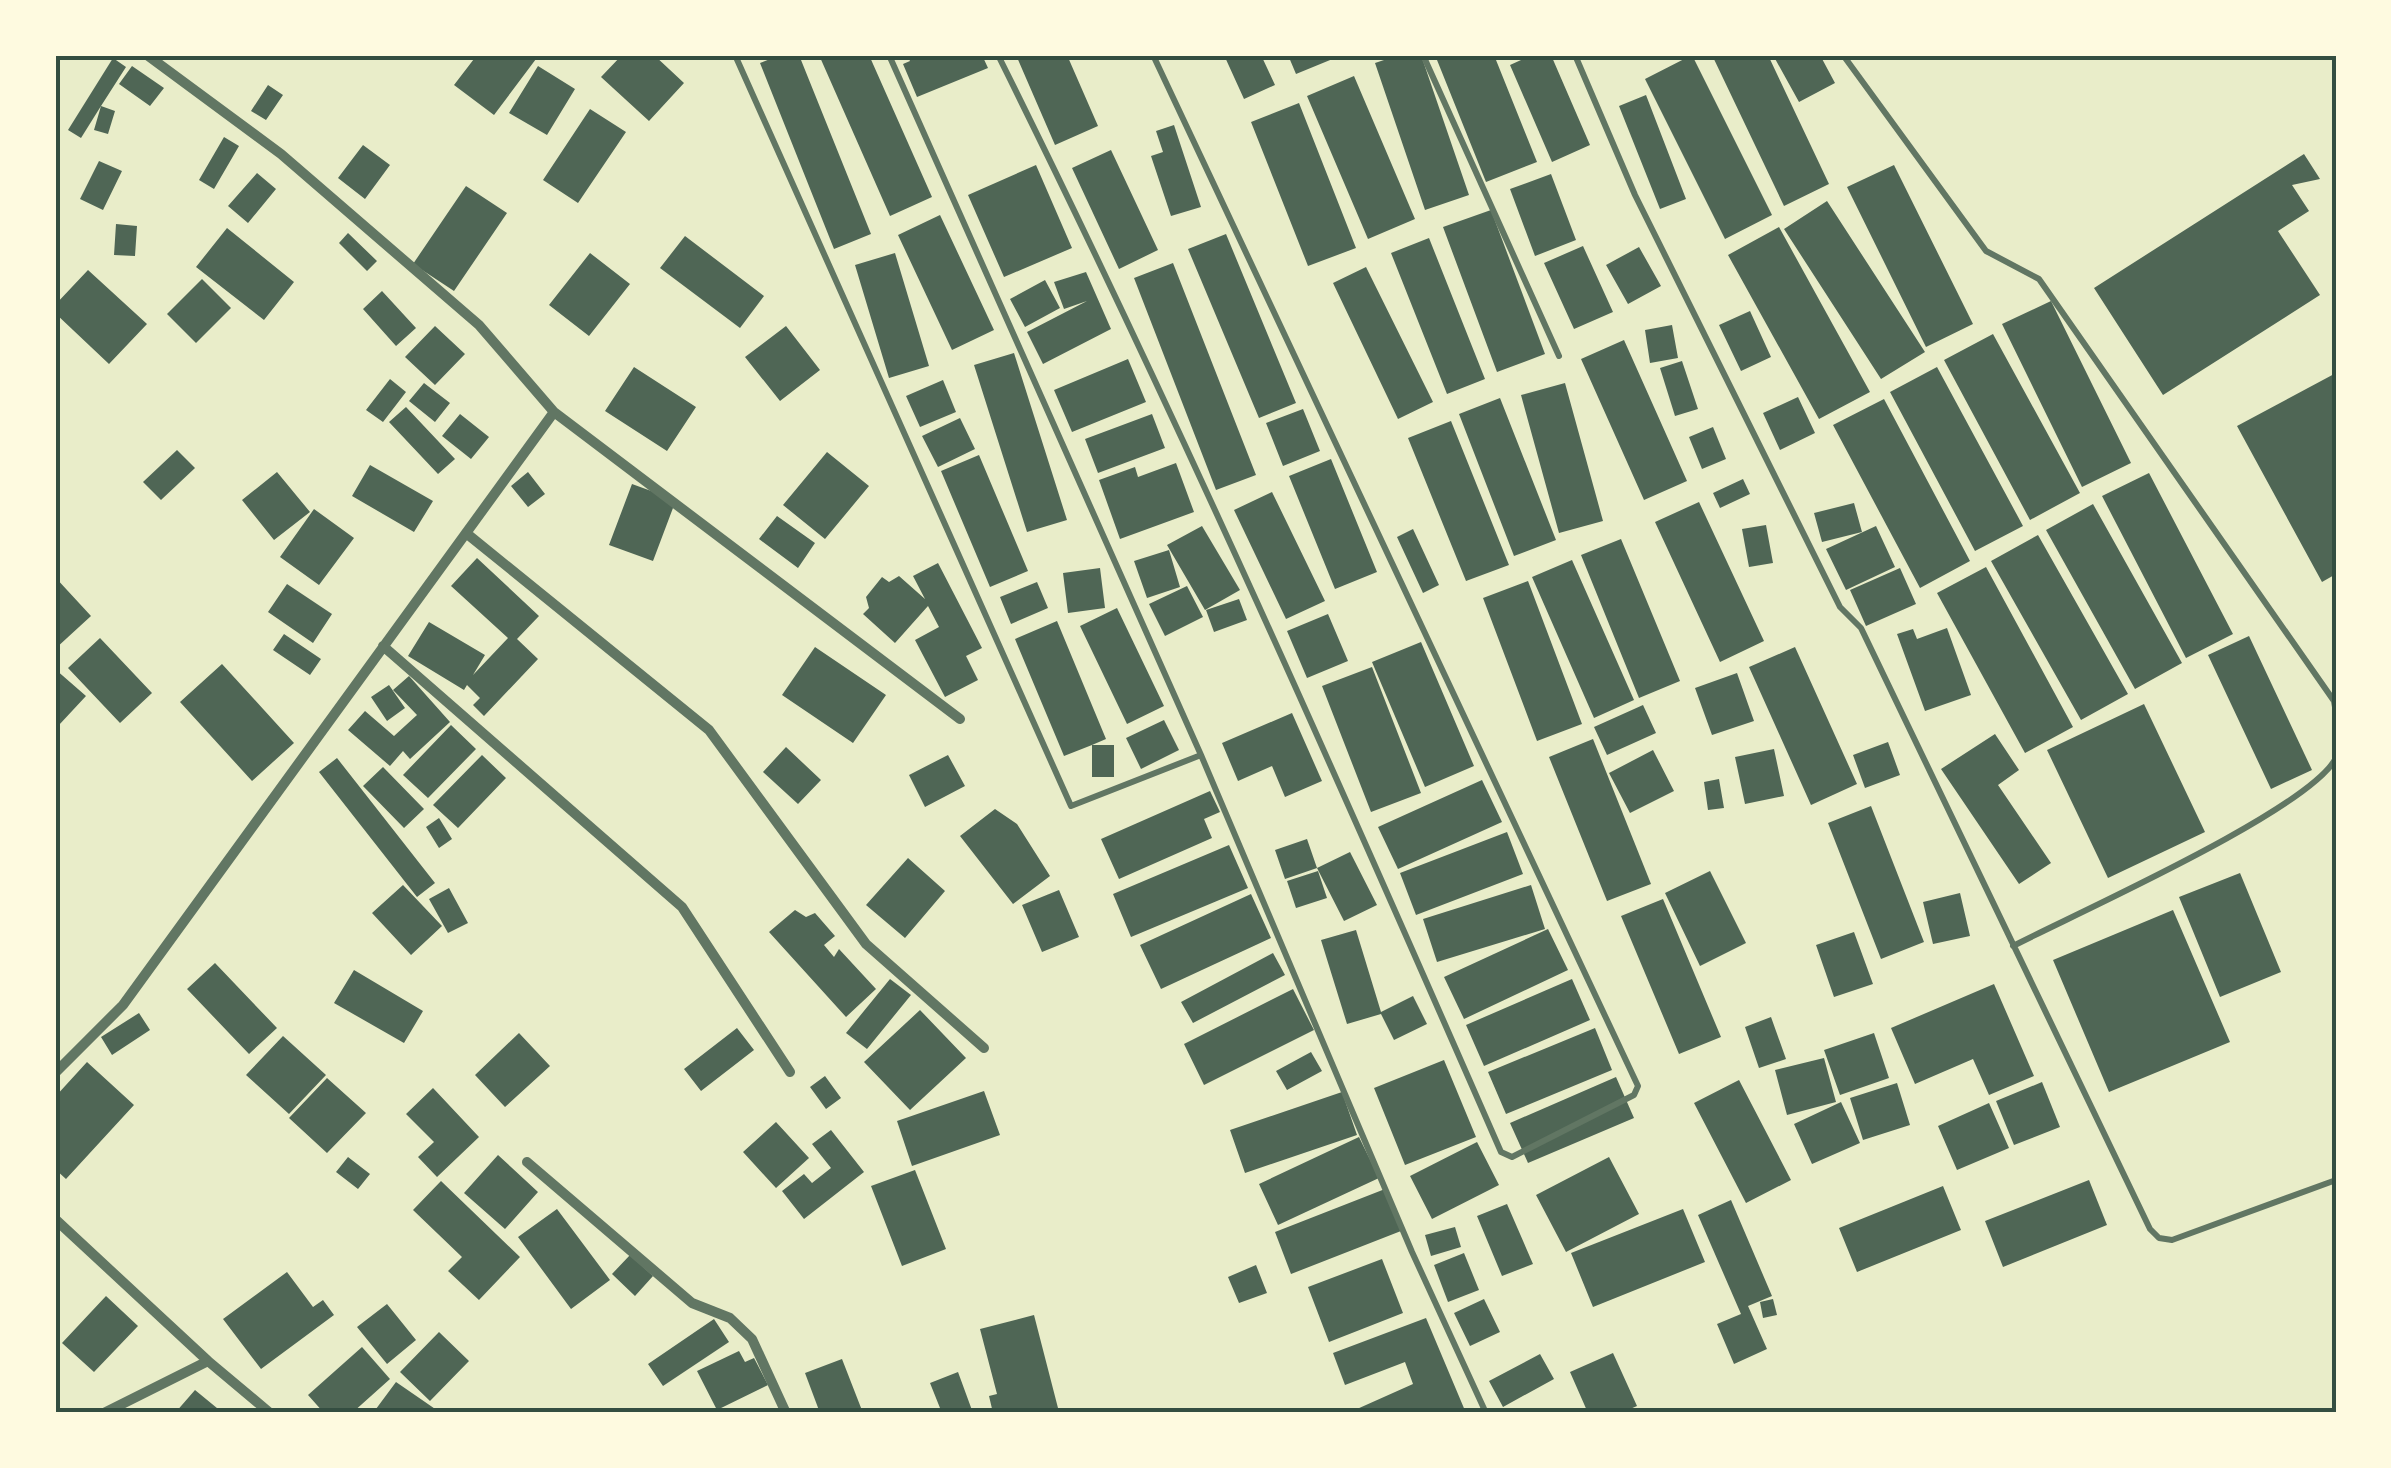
<svg xmlns="http://www.w3.org/2000/svg" width="2391" height="1468" font-family="'Nunito Sans',sans-serif">
  <rect width="100%" height="100%" fill="#e9edc9"/>
  <path fill="#4f6655" d="M477 55H539L494 115 454 85Z
    M622 55H654L684 83 649 121 601 77Z
    M780 55H799L871 234 834 249 760 63Z
    M819 55H869L932 197 890 216Z
    M907 55H982L988 68 917 97 903 64 910 61Z
    M1016 55H1067L1098 126 1055 145Z
    M1224 55H1261L1275 85 1244 99Z
    M1288 55H1334L1335 58 1296 74Z
    M1399 55H1421L1469 195 1425 210 1375 63Z
    M1435 55H1494L1537 162 1486 182Z
    M1532 55H1551L1590 145 1552 162 1510 65Z
    M1692 55 1772 215 1725 239 1645 79Z
    M1712 55H1768L1829 184 1784 206Z
    M1773 55H1820L1835 83 1799 102Z
    M113 58 126 67 101 106 115 111 108 134 94 130 101 106 81 138 68 130Z
    M132 66 164 88 150 106 119 84Z
    M538 66 575 89 547 135 509 113Z
    M1354 76 1415 219 1368 239 1307 96Z
    M268 85 283 95 266 120 251 111Z
    M1646 95 1686 199 1660 209 1619 106Z
    M1299 103 1356 248 1308 266 1251 122Z
    M590 109 626 132 578 203 543 180Z
    M1174 125 1201 207 1171 216 1151 156 1163 152 1156 131Z
    M224 137 239 146 214 189 199 180Z
    M363 145 390 165 365 199 338 178Z
    M1111 150 1158 250 1119 269 1072 168Z
    M2304 154 2320 179 2292 185 2309 211 2278 231 2320 295 2163 395 2094 288Z
    M99 161 122 171 103 210 80 199Z
    M1036 165 1072 248 1004 277 968 195Z
    M1894 165 1973 324 1926 347 1847 187Z
    M257 173 276 189 248 223 228 206Z
    M1551 174 1576 240 1535 256 1510 189Z
    M466 186 507 213 454 291 413 264Z
    M1827 201 1925 352 1881 379 1784 229Z
    M1491 210 1545 354 1497 372 1443 227Z
    M940 215 994 330 952 350 898 235Z
    M116 224 137 226 135 256 114 255Z
    M1779 227 1870 392 1819 419 1728 255Z
    M227 228 294 282 264 320 196 267Z
    M348 233 377 261 367 271 339 243Z
    M1226 234 1296 403 1259 418 1188 249Z
    M685 236 764 296 740 328 660 268Z
    M1429 238 1485 379 1447 394 1391 253Z
    M1583 246 1613 312 1574 329 1544 263Z
    M1639 247 1661 286 1628 304 1606 265Z
    M590 253 630 284 589 336 549 305Z
    M895 253 929 366 889 378 855 265Z
    M1173 263 1256 475 1216 490 1134 278Z
    M1366 267 1433 402 1398 419 1333 283Z
    M88 270 147 324 109 364 55 313V305Z
    M1086 272 1111 329 1043 364 1027 332 1087 301 1064 309 1054 282Z
    M202 279 231 308 196 343 167 314Z
    M1045 280 1060 308 1025 327 1010 299Z
    M382 291 416 328 396 346 363 309Z
    M2051 301 2131 463 2082 487 2002 324Z
    M1750 311 1771 357 1741 371 1719 325Z
    M1672 325 1678 358 1650 363 1645 330Z
    M435 326 465 354 435 385 405 357Z
    M786 326 820 370 780 401 745 357Z
    M1993 334 2080 493 2030 520 1944 360Z
    M1624 340 1687 481 1644 500 1581 359Z
    M1014 353 1067 520 1027 532 974 365Z
    M1128 359 1146 402 1072 432 1054 390Z
    M1682 361 1698 409 1675 416 1660 368Z
    M634 367 696 407 667 451 605 411Z
    M1937 367 2023 526 1975 551 1890 392Z
    M2336 373V574L2322 582 2237 426Z
    M390 379 406 392 383 422 366 410Z
    M943 380 956 412 920 427 906 396Z
    M424 383 450 403 435 422 409 401Z
    M1565 383 1603 521 1559 533 1521 395Z
    M1798 397 1815 433 1780 450 1763 413Z
    M1500 398 1556 540 1514 556 1459 414Z
    M1884 399 1970 561 1920 588 1833 425Z
    M406 407 455 459 438 474 389 422Z
    M1303 409 1320 451 1283 466 1266 423Z
    M460 414 489 437 471 459 442 436Z
    M1152 414 1165 448 1098 473 1085 439Z
    M960 418 975 449 938 467 922 436Z
    M1451 421 1509 565 1466 581 1408 438Z
    M1713 427 1726 459 1702 469 1689 437Z
    M177 450 195 468 161 500 143 482Z
    M827 452 869 486 825 539 783 505Z
    M979 455 1028 571 990 587 941 471Z
    M1331 459 1377 572 1335 589 1289 476Z
    M1176 463 1194 512 1120 539 1099 480 1135 467 1138 477Z
    M370 465 433 501 414 532 352 496Z
    M277 472 310 512 274 540 242 500Z
    M528 472 545 494 528 507 511 486Z
    M2149 473 2233 634 2186 658 2102 496Z
    M1743 479 1750 494 1720 508 1713 493Z
    M632 484 676 500 653 561 609 545Z
    M1272 492 1325 601 1286 619 1234 510Z
    M1699 502 1764 641 1720 662 1655 522Z
    M1854 503 1862 532 1822 542 1814 513Z
    M2093 504 2182 663 2135 689 2046 530Z
    M314 509 354 538 319 585 280 557Z
    M777 516 815 543 798 568 759 539Z
    M1766 525 1773 563 1749 567 1742 529Z
    M1202 526 1240 590 1205 610 1167 545Z
    M1876 526 1895 567 1846 590 1826 549Z
    M1413 529 1439 585 1423 593 1397 537Z
    M2038 535 2128 694 2081 720 1991 561Z
    M1621 539 1680 681 1639 698 1581 555Z
    M1169 550 1180 587 1147 598 1134 561Z
    M477 558 539 616 517 639 538 659 484 716 473 705 480 698 467 685 464 690 408 656 429 622 485 655 473 675 508 638 451 586Z
    M1572 560 1634 700 1594 718 1532 577Z
    M938 563 982 648 966 656 978 680 945 697 915 640 939 627 928 606 895 643 863 614 869 608 866 597 882 577 889 582 899 576 925 599 913 576Z
    M1986 567 2073 727 2025 753 1937 593Z
    M1100 568 1105 608 1068 613 1063 573Z
    M1900 568 1916 604 1866 626 1850 590Z
    M55 577 91 616 55 649Z
    M1528 581 1582 724 1537 741 1483 598Z
    M1037 582 1048 608 1011 624 1000 597Z
    M287 584 332 614 313 643 268 612Z
    M1187 586 1203 617 1165 636 1149 604Z
    M1239 599 1247 620 1214 632 1206 610Z
    M1117 608 1164 706 1127 724 1080 626Z
    M1328 614 1348 661 1307 678 1287 631Z
    M1057 621 1106 739 1092 745H1114V777H1092V745L1064 756 1015 639Z
    M1947 628 1971 695 1925 711 1897 634 1913 629 1917 639Z
    M284 634 321 659 310 675 273 650Z
    M2249 636 2312 770 2271 789 2208 655Z
    M100 638 152 693 120 723 68 668Z
    M1421 642 1474 766 1425 787 1372 662Z
    M815 647 886 695 853 743 782 695Z
    M1795 647 1857 784 1811 805 1749 667Z
    M222 664 294 743 252 781 180 702Z
    M1372 667 1421 793 1371 812 1322 686Z
    M55 669 86 696 59 725 55 722Z
    M1737 673 1754 721 1712 735 1695 688Z
    M409 676 450 722 410 759 403 751 390 766 348 730 365 711 394 736 417 715 393 690Z
    M389 685 405 708 387 721 371 697Z
    M2144 704 2205 832 2108 878 2047 750Z
    M1643 705 1656 733 1607 755 1594 727Z
    M1292 713 1322 781 1285 797 1272 766 1238 781 1222 743Z
    M1164 720 1179 750 1141 769 1126 738Z
    M451 725 476 749 428 798 403 775Z
    M1995 734 2019 770 1998 785 2051 863 2019 884 1941 769Z
    M1593 739 1651 884 1607 901 1549 757Z
    M1888 742 1900 775 1865 788 1853 755Z
    M786 747 821 780 798 804 763 772Z
    M1774 749 1784 796 1745 804 1735 757Z
    M1653 750 1674 791 1630 813 1609 773Z
    M482 755 506 778 458 828 433 805Z
    M948 755 965 786 925 807 909 775Z
    M337 758 435 883 417 897 319 772Z
    M383 767 424 809 404 828 363 786Z
    M1719 779 1724 808 1708 810 1704 782Z
    M1482 780 1502 822 1398 869 1378 827Z
    M1210 791 1220 812 1204 819 1212 838 1119 879 1101 839Z
    M1871 806 1924 942 1881 959 1828 823Z
    M995 809 1017 824 1050 876 1013 904 960 836Z
    M439 818 452 839 439 848 426 827Z
    M1507 832 1523 874 1416 915 1400 873Z
    M1307 839 1317 868 1285 879 1275 850Z
    M1229 845 1248 888 1131 937 1113 894Z
    M1350 852 1377 905 1344 921 1317 868Z
    M908 858 945 891 905 938 866 905Z
    M1318 871 1327 898 1296 908 1287 881Z
    M1710 871 1746 943 1700 966 1665 893Z
    M2240 873 2281 972 2220 997 2179 897Z
    M403 885 442 926 411 955 372 913Z
    M1531 885 1545 929 1437 962 1423 919Z
    M449 888 468 923 448 933 429 899Z
    M1059 890 1079 937 1042 952 1022 905Z
    M1960 893 1970 936 1933 944 1923 902Z
    M1251 894 1271 938 1161 989 1140 945Z
    M1663 899 1721 1037 1679 1054 1621 916Z
    M795 910 806 917 815 913 835 936 824 945 834 957 839 949 876 989 846 1017 769 932Z
    M2173 910 2230 1042 2109 1092 2053 960Z
    M1548 929 1568 970 1464 1019 1444 977Z
    M1356 930 1381 1012 1413 996 1427 1024 1394 1040 1381 1014 1347 1024 1321 940Z
    M1854 932 1873 984 1834 997 1816 945Z
    M1273 953 1285 975 1193 1023 1181 1002Z
    M215 963 277 1028 249 1054 187 989Z
    M354 970 423 1011 404 1043 334 1003Z
    M890 979 911 995 867 1049 846 1033Z
    M1572 979 1590 1020 1484 1066 1466 1025Z
    M1994 984 2034 1076 1989 1095 1973 1059 1915 1084 1891 1028Z
    M1293 989 1314 1030 1204 1085 1184 1044Z
    M920 1010 966 1058 910 1110 864 1062Z
    M139 1013 150 1030 112 1055 101 1037Z
    M1771 1017 1786 1059 1759 1068 1745 1027Z
    M737 1028 754 1050 701 1091 684 1069Z
    M1595 1028 1612 1070 1506 1114 1488 1072Z
    M519 1033 550 1066 505 1107 475 1075Z
    M1874 1033 1889 1078 1840 1095 1824 1050Z
    M283 1036 326 1075 289 1114 246 1075Z
    M1311 1052 1322 1071 1287 1090 1276 1071Z
    M1824 1058 1836 1102 1787 1115 1775 1070Z
    M1444 1060 1476 1137 1405 1165 1374 1088Z
    M87 1062 134 1105 66 1179 55 1169V1097Z
    M825 1076 841 1098 826 1109 810 1087Z
    M1616 1077 1634 1118 1528 1163 1510 1123Z
    M327 1078 366 1113 327 1153 289 1118Z
    M1739 1080 1791 1180 1746 1203 1694 1103Z
    M2042 1082 2060 1127 2014 1145 1996 1101Z
    M1897 1083 1910 1125 1863 1140 1850 1098Z
    M433 1088 479 1137 437 1177 418 1157 434 1142 406 1114Z
    M984 1091 1000 1135 912 1166 897 1121Z
    M1342 1092 1357 1135 1245 1173 1230 1130Z
    M1841 1102 1860 1143 1812 1164 1794 1124Z
    M1989 1103 2009 1148 1957 1170 1938 1126Z
    M776 1122 809 1158 776 1188 743 1152Z
    M831 1130 864 1172 804 1219 782 1191 804 1174 812 1183 831 1168 812 1144Z
    M1359 1137 1379 1178 1278 1225 1259 1184Z
    M1477 1142 1499 1185 1432 1219 1410 1176Z
    M498 1155 538 1192 505 1229 464 1193Z
    M348 1157 370 1174 358 1189 336 1172Z
    M1609 1157 1639 1214 1566 1252 1536 1195Z
    M915 1170 946 1249 902 1266 871 1186Z
    M2089 1180 2107 1225 2003 1267 1985 1221Z
    M441 1181 520 1257 479 1300 448 1271 462 1257 413 1210Z
    M1943 1186 1961 1230 1857 1272 1839 1228Z
    M1385 1189 1401 1231 1291 1274 1275 1232Z
    M1731 1200 1772 1296 1748 1306 1767 1349 1734 1364 1717 1324 1741 1314 1698 1215Z
    M1507 1204 1533 1264 1502 1276 1477 1216Z
    M557 1209 610 1280 571 1309 518 1237Z
    M1683 1209 1705 1262 1593 1307 1571 1253Z
    M1455 1227 1461 1247 1431 1256 1425 1235Z
    M1464 1253 1479 1290 1448 1302 1434 1265Z
    M630 1255 653 1276 635 1296 612 1274Z
    M1382 1259 1403 1313 1329 1342 1308 1287Z
    M1256 1265 1267 1293 1239 1303 1228 1277Z
    M287 1272 313 1307 323 1300 334 1315 261 1369 223 1319Z
    M106 1296 138 1326 94 1372 62 1343Z
    M1484 1299 1500 1332 1470 1346 1454 1313Z
    M1773 1299 1777 1315 1763 1318 1760 1302Z
    M387 1304 416 1340 387 1364 357 1327Z
    M1034 1315 1058 1408 993 1413 989 1396 997 1394 980 1329Z
    M1426 1318 1466 1413H1359L1357 1409 1413 1384 1405 1362 1345 1385 1333 1353Z
    M714 1319 729 1342 663 1386 648 1364Z
    M439 1332 469 1361 430 1401 400 1372Z
    M362 1347 390 1379 352 1413H324L308 1395Z
    M739 1351 745 1362 754 1358 768 1385 717 1410 697 1371Z
    M1613 1353 1637 1406 1621 1413H1588L1570 1372Z
    M1540 1354 1554 1379 1503 1407 1489 1381Z
    M842 1359 863 1413H820L805 1373Z
    M958 1372 973 1413H942L930 1383Z
    M396 1382 441 1413H373Z
    M195 1390 223 1413H175Z"/>
  <g fill="none" stroke-linecap="round" stroke-linejoin="round">
    <path stroke="#617663" stroke-width="6" d="M735 55 1071 806 1201 755
      M889 55 1201 755 1412 1252 1486 1413
      M998 55C1177 415 1340 784 1501 1152L1512 1157 1634 1095 1638 1086 1153 55
      M1423 55 1559 356
      M1575 55 1635 195 1840 607 1861 628 2150 1229 2159 1238 2172 1240 2336 1180
      M1843 55 1986 251 2039 279 2334 701 2336 713
      M2013 946C2077 913 2309 810 2336 758"/>
    <path stroke="#617663" stroke-width="10" d="M554 412 960 719
      M466 533 709 730 866 944 984 1048
      M383 646 682 907 790 1072
      M55 1073 123 1005 554 412 479 325 281 154 147 55
      M527 1162 692 1303 730 1318 752 1339 786 1413
      M55 1219 208 1361 104 1413
      M208 1361 270 1413"/>
  </g>
  <rect width="2391" height="1468" fill="none" stroke="#fefae0" stroke-width="115"/>
  <rect x="58" y="58" width="2276" height="1352" fill="none" stroke="#344e41" stroke-width="4"/>
</svg>
